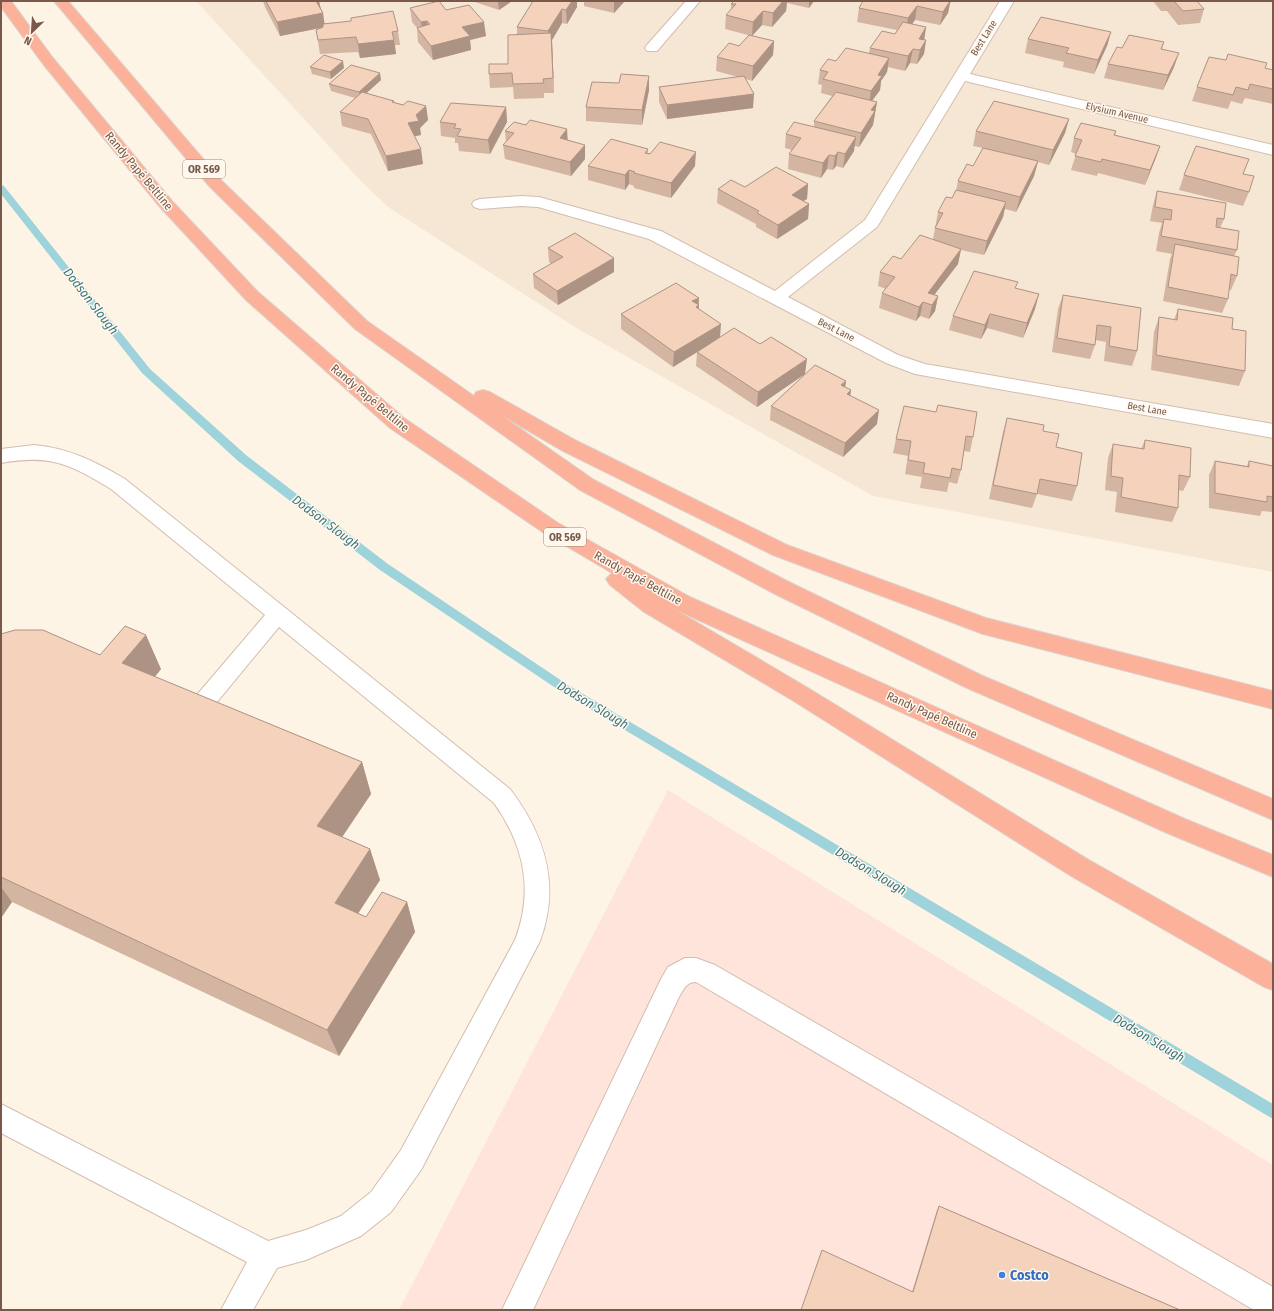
<svg xmlns="http://www.w3.org/2000/svg" width="1274" height="1311" font-family="'Fira Sans Condensed',sans-serif">
  <rect width="100%" height="100%" fill="#fef4e6"/>
  <path fill="#f6e6d4" d="M196 1H1273V572L873 496 578 329 388 207 359 179Z"/>
  <path fill="#fee4da" d="M668 790 1273 1165V1310H399Z"/>
  <g fill="none" stroke-linecap="round" stroke-linejoin="round">
    <path fill="#9fd3db" fill-rule="evenodd" d="M1 185 4 186 150 369 246 455 388 564 568 685 1273 1104V1119L560 691 380 570 238 461 142 373 1 194Z"/>
    <g stroke="#d3bdae" stroke-width="2">
      <path id="minor" d="M686 1H700L657 51H647L645 48 647 45Z
        M1000 1H1014L970 74 1273 145V155L965 81 877 227 788 297 898 355 925 364 1273 424V438L915 374 886 363 649 239 538 207 521 206 480 209 474 207 472 204 474 201 480 199 521 196 539 197 661 231 775 291 865 220Z
        M34 445C69 448 96 462 125 479L510 789C545 835 561 885 540 941L421 1170 391 1212 361 1236 306 1260 277 1268 253 1310H221L247 1262 1 1133V1104L268 1241 306 1230 341 1216 371 1192 401 1150 515 940C534 891 524 845 494 803L279 627 212 708 204 711 196 708 193 702 196 696 265 615 111 489C70 464 50 454 1 463V449Z
        M685 958H696L715 965 1273 1287V1310H1254L696 982C686 982 684 989 679 997L533 1310H502L661 979 668 967Z"/>
    </g>
    <g stroke="#dcd4d0" stroke-width="2">
      <path id="highway" d="M1 1H11L53 58 172 201 258 292 404 418 558 523 690 597 1185 819 1273 855V877L1167 833 674 609 659 600 808 688 1089 860 1273 964V990L1264 987 1071 876 792 700 644 612 610 585 606 579 612 573 544 533 390 428 246 300 160 207 43 64 1 7Z
        M54 1H68L222 181 367 321 474 396 476 392 483 390 490 392 575 440 787 545 986 618 1273 691V709L983 634 773 555 561 450 501 415 594 480 789 582 983 676 1273 799V820L967 688 775 594 580 490 355 329 210 187Z"/>
    </g>
    <use href="#minor" fill="#fff" fill-rule="evenodd"/>
    <use href="#highway" fill="#fbb19a" fill-rule="evenodd"/>
  </g>
  <path fill="#d3b5a2" d="M263 1H319L324 24 398 31 400 45H395L396 54 360 58 358 52 320 54 316 30 321 28 280 36 265 7Z
    M472 1H512L499 10Z
    M533 1 577 7 567 24 562 23 552 40 554 93H544V98L514 99 513 87 490 88 489 74 508 64 517 34V27Z
    M584 1H625L614 13 584 6Z
    M734 1H814L809 8 787 3 786 11 772 27 762 25 752 36 725 29 726 15 731 10V4Z
    M1153 1H1197L1204 9 1200 23 1178 25 1167 11H1161Z
    M950 3 948 13 940 25 915 20 912 24 926 27 924 40H926L924 54 917 64 910 63 905 71 888 67 887 72 881 81 880 90 872 101 877 102 873 125 859 147 854 146V151L843 168 836 166 833 170 827 169 821 178 788 169 789 154 792 150 785 148 786 134 814 127V121L832 96 821 93 822 85 818 84 820 70 836 61 869 53 870 48 895 34 897 30 857 22 859 8Z
    M410 8 446 10 486 36 470 40 471 50 433 60 418 42 417 28 412 22Z
    M1111 32 1107 46 1094 74 1063 67 1064 62 1025 53 1028 39Z
    M774 41 773 55 752 81 746 79 753 108 667 119 659 102V87L738 77 716 71 717 57 739 46Z
    M1164 42 1162 49 1174 67 1163 90 1104 78 1108 64 1122 48Z
    M310 67 344 68 331 79 312 74Z
    M1265 68 1273 70V104L1245 98 1242 104 1231 101 1228 109 1192 101 1197 87Z
    M381 80 366 93 403 105 426 106 428 120 420 128 421 135 414 136 423 164 388 171 371 134 342 126 340 112 355 98 331 91 329 84Z
    M649 90 642 125 586 121V107Z
    M506 107 507 122 490 154 459 151 458 143H455V138L441 136 440 122Z
    M1069 119 1065 133 1049 165 1038 162 1034 176 1016 212 1005 209 1003 217 984 255 961 250 958 264 934 295 938 296 935 311 929 319 920 316 916 321 879 308 882 293 886 289 878 286 880 272 933 239 938 212 952 198 956 191 958 181 973 166 983 148 973 146 976 131Z
    M505 131 568 140 585 159 571 176 505 159 503 145 506 142Z
    M1116 131 1115 135 1160 146 1155 160 1145 185 1098 173 1097 176 1071 170 1076 154 1071 152 1074 138Z
    M648 149V153L695 166 671 198 634 188V186L629 184 625 190 588 180V166Z
    M1243 174 1249 192 1243 206 1179 190 1184 175Z
    M808 184 807 199 803 201 809 204 808 219 777 239 756 227V224L717 203 718 189Z
    M1157 191 1224 219 1220 228 1237 250 1234 256 1237 276 1231 290H1229L1228 299 1222 313 1163 301 1170 259 1172 254 1156 251 1159 233 1162 223 1150 221 1153 205Z
    M548 248 614 258V272L558 305 534 288 533 274 551 264 549 262Z
    M1016 288 1035 309 1023 338 987 328 981 339 949 330 953 316Z
    M1063 295 1141 308 1137 351 1132 366 1104 361 1106 342 1095 340V345L1090 359 1052 352 1058 309Z
    M699 298V309L720 337 805 374 757 407 696 366 697 352 673 367 621 329V314Z
    M1178 309 1232 329 1245 371 1239 386 1151 370 1154 332 1159 317 1174 320Z
    M846 381 845 387 851 390 850 395 877 424 843 457 770 420 771 406Z
    M936 412 973 437 970 452 964 451 961 470 957 484 949 482 947 492 920 488 922 477 905 474 908 456 893 453 896 439Z
    M1007 418 1043 431 1056 447 1077 486 1072 501 1037 494 1032 508 989 499 1003 432Z
    M1145 440 1190 477 1183 491 1178 490V508L1172 522 1115 512 1117 492 1105 490 1108 458 1113 444 1141 449Z
    M1215 461 1247 466 1249 461 1273 466V512L1262 511 1260 516 1209 508V475Z
    M1 634 100 655 161 669 155 677 362 762 371 794 342 837 370 849 380 880 358 913 366 917 407 902 415 932 339 1056 12 902 1 918Z
    M939 1206 1180 1310H801L912 1292 937 1210Z"/>
  <path fill="#ac9384" d="M314 1H319L321 10Z
    M498 1H512L499 10Z
    M572 1H577V7L567 24 566 10Z
    M614 1H625L614 13Z
    M783 1H787L786 11 772 27 773 13Z
    M809 1H814L809 8Z
    M949 1H952L950 3 948 13 940 25 943 12Z
    M917 6 915 20 906 32 908 18Z
    M562 9V23L552 40 554 93 551 41 549 45 548 31Z
    M763 11 762 25 752 36 753 22Z
    M323 13 325 27 280 36 277 22Z
    M427 21 429 35 423 36 421 22Z
    M484 22 486 36 470 40 471 50 433 60 431 46 462 27Z
    M926 27 924 41 919 39Z
    M1111 32 1107 46 1094 74 1098 60Z
    M394 40 396 54 360 58 358 44Z
    M926 40 924 54 917 64 920 50Z
    M774 41 773 55 752 81 753 66Z
    M913 49 910 63 905 71 908 56Z
    M1179 53 1174 67 1163 90 1168 75Z
    M889 58 887 72 881 81 880 90 869 105 871 91 878 75Z
    M343 61 344 68 331 79 330 72Z
    M380 73 381 80 360 99 359 92Z
    M649 76V90L642 125V110Z
    M754 94 753 108 667 119V105Z
    M877 102 873 125 859 147 861 133 871 110Z
    M426 106 428 120 420 128 421 135 410 137 408 123Z
    M506 107 507 122 490 154 488 140Z
    M1069 119 1065 133 1049 165 1053 150Z
    M567 129 568 144 560 138Z
    M856 137 854 151 843 168 845 154Z
    M585 145V159L571 176 570 162Z
    M1160 146 1155 160 1145 185 1150 170Z
    M421 149 423 164 388 171 386 156Z
    M696 152 695 166 671 198V183Z
    M838 152 836 166 833 170 835 156Z
    M829 155 827 169 821 178 823 163Z
    M1038 161 1034 176 1016 212 1020 197Z
    M629 170V184L625 190V175Z
    M808 184 807 199 790 209 792 195Z
    M1006 202 1003 217 984 255 987 241Z
    M809 204 808 219 777 239 778 225Z
    M961 249 958 264 928 303V293Z
    M614 258V272L558 305 557 291Z
    M1039 294 1035 309 1023 338 1027 323Z
    M938 296 935 311 929 319 932 305Z
    M699 298 698 306 699 305 698 320 692 301Z
    M923 302 920 316 916 321 919 307Z
    M990 314 987 328 981 339 985 325Z
    M721 324 720 338 673 367 674 352Z
    M807 359 805 374 757 407 758 392Z
    M846 381 844 395 841 385Z
    M851 390 849 405 847 394Z
    M879 410 877 424 843 457 845 443Z
    M146 635 161 669 138 697 122 663Z
    M362 762 371 794 328 858 317 826Z
    M370 849 380 880 346 932 335 903Z
    M1 887 12 902 1 918Z
    M407 902 415 932 339 1056 327 1030Z"/>
  <path fill="#f5d2bc" stroke="#ac9384" d="M266 1H316L323 13 277 22Z
    M439 1 446 10 469 5 484 22 462 27 470 36 431 46 417 28 430 24 427 21 421 22 410 8Z
    M533 1H572L566 10 562 9 548 31 517 27Z
    M734 1H783L773 13 763 11 753 22 726 15 736 4H731Z
    M863 1H950L943 12 917 6 908 18 859 8Z
    M1174 1H1197L1204 9 1183 11Z
    M393 11 398 31 392 32 394 40 358 44 356 37 318 40 316 30 323 27V24L351 21V18Z
    M1041 17 1111 32 1098 60 1066 53 1069 48 1028 39Z
    M903 22 926 27 919 39 926 40 920 50 913 49 908 56 870 48 882 31 895 34Z
    M551 33 553 78 543 79 544 83 513 84 512 73 489 74V64H508V35Z
    M749 35 774 41 753 66 717 57 729 43 739 46Z
    M1129 35 1164 42 1161 49 1179 53 1168 75 1108 64 1117 47 1122 48Z
    M846 48 889 58 878 75 882 76 871 91 823 79 828 72 820 70 828 59 836 61Z
    M1228 54 1267 63 1265 68 1273 70V89L1250 84 1248 90 1236 87 1233 95 1197 87 1209 57 1226 60Z
    M324 55 343 61 330 72 310 67Z
    M351 65 380 73 359 92 329 84Z
    M621 74 649 76 642 110 586 107 592 82 619 83Z
    M744 76 754 94 667 105 659 87Z
    M362 92 394 101 392 102 403 105 408 101 426 106 416 115 419 121 408 123 421 149 386 156 368 119 340 112Z
    M836 92 877 102 871 110 875 111 861 133 814 121Z
    M994 101 1069 119 1053 150 976 131Z
    M451 103 506 107 488 140 457 136 461 129 454 128 456 124 440 122Z
    M530 120 567 129 560 138 585 145 570 162 503 145 514 133 505 131 514 122 526 125Z
    M794 122 856 137 845 154 838 152 835 156 829 155 823 163 789 154 801 138 786 134Z
    M1081 123 1116 131 1114 135 1160 146 1150 170 1102 159 1101 162 1075 156 1082 140 1074 138Z
    M611 139 648 149 645 153 650 154 660 142 696 152 671 183 634 173 635 172 629 170 625 175 588 166Z
    M1196 146 1249 159 1243 174 1254 176 1249 192 1184 175Z
    M983 148 1038 161 1020 197 958 181 967 164 973 166Z
    M776 167 808 184 792 195 809 204 778 225 757 213 759 211 718 189 731 180 745 187Z
    M956 190 1006 202 987 241 935 228 943 213 938 212 946 197 952 198Z
    M1157 191 1226 203 1224 219 1217 218 1216 227 1239 231 1237 250 1161 236 1164 219 1171 220 1172 210 1155 207Z
    M575 233 614 258 557 291 533 274 563 257 548 248Z
    M920 235 961 249 928 293 938 296 932 305 923 302 919 307 882 293 895 277 880 272 893 256 901 259Z
    M1175 244 1239 257 1237 276 1231 274 1228 299 1168 287Z
    M974 271 1018 282 1015 288 1039 294 1027 323 990 314 985 325 953 316Z
    M676 283 699 298 692 301 699 305 696 307 721 324 674 352 621 314Z
    M1063 295 1141 308 1137 351 1109 346 1111 327 1097 325 1095 345 1057 338Z
    M1178 309 1233 318 1232 329 1246 331 1245 371 1156 355 1159 317 1177 320Z
    M734 328 760 344 771 337 807 359 758 392 697 352Z
    M815 365 846 381 841 385 851 390 847 394 879 410 845 443 771 406Z
    M938 405 977 412 973 437 966 436 961 470 952 468 950 478 923 473 925 463 908 460 911 441 896 439 904 406 936 412Z
    M1007 418 1044 425 1043 431 1059 434 1056 447 1082 453 1077 486 1040 479 1037 494 993 485Z
    M1145 440 1191 448 1190 477 1179 475 1178 508 1121 497 1123 478 1111 476 1113 444 1144 449Z
    M1215 461 1249 467V461L1273 466V497L1267 496V502L1215 493Z
    M125 626 146 635 122 663 362 762 317 826 370 849 335 903 366 917 382 892 407 902 327 1030 1 877V634L15 630H43L100 655Z
    M939 1206 1180 1310H801L822 1250 913 1292Z"/>
  <circle fill="#3f7fe0" stroke="#fff8ee" stroke-width="1.5" cx="1002" cy="1275" r="4"/>
  <g text-anchor="middle" dominant-baseline="central" stroke-width="3" stroke-linejoin="round" paint-order="stroke">
    <g font-size="10" fill="#795949" stroke="#fff8ee">
      <text transform="translate(984 38) rotate(-58)">Best Lane</text>
      <text transform="translate(1117 113) rotate(13)">Elysium Avenue</text>
      <text transform="translate(836 330) rotate(27)">Best Lane</text>
      <text transform="translate(1147 409) rotate(10)">Best Lane</text>
    </g>
    <g fill="#fff8ee" stroke="#a1897a" stroke-width="1">
      <rect x="183" y="160" width="42" height="18" rx="3"/>
      <rect x="544" y="528" width="42" height="18" rx="3"/>
    </g>
    <g font-size="11" font-weight="bold" fill="#795949">
      <text x="204" y="169">OR 569</text>
      <text x="565" y="537">OR 569</text>
    </g>
    <g font-size="12" fill="#795949" stroke="#fff8ee">
      <text transform="translate(139 171) rotate(50)">Randy Papé Beltline</text>
      <text transform="translate(370 398) rotate(40)">Randy Papé Beltline</text>
      <text transform="translate(638 578) rotate(29)">Randy Papé Beltline</text>
      <text transform="translate(932 715) rotate(24)">Randy Papé Beltline</text>
    </g>
    <g font-size="13" font-style="italic" fill="#3b767f" stroke="#fff8ee">
      <text transform="translate(91 301) rotate(52)">Dodson Slough</text>
      <text transform="translate(326 522) rotate(37)">Dodson Slough</text>
      <text transform="translate(593 705) rotate(31)">Dodson Slough</text>
      <text transform="translate(871 871) rotate(31)">Dodson Slough</text>
      <text transform="translate(1149 1038) rotate(31)">Dodson Slough</text>
    </g>
    <g font-size="14" font-weight="bold" fill="#366cbe" stroke="#fff8ee" text-anchor="start">
      <text x="1010" y="1275">Costco</text>
    </g>
  </g>
  <rect width="1274" height="1311" fill="none" stroke="#795949" stroke-width="4"/>
  <g transform="translate(32 32) rotate(205)" stroke="#fff8ee" stroke-width="3" paint-order="stroke">
  <path d="M0-3L7 15L0 10L-7 15Z" fill="#795949"/>
  <text y="-6" font-size="11" font-weight="bold" text-anchor="middle" fill="#795949">N</text>
  </g>
</svg>
